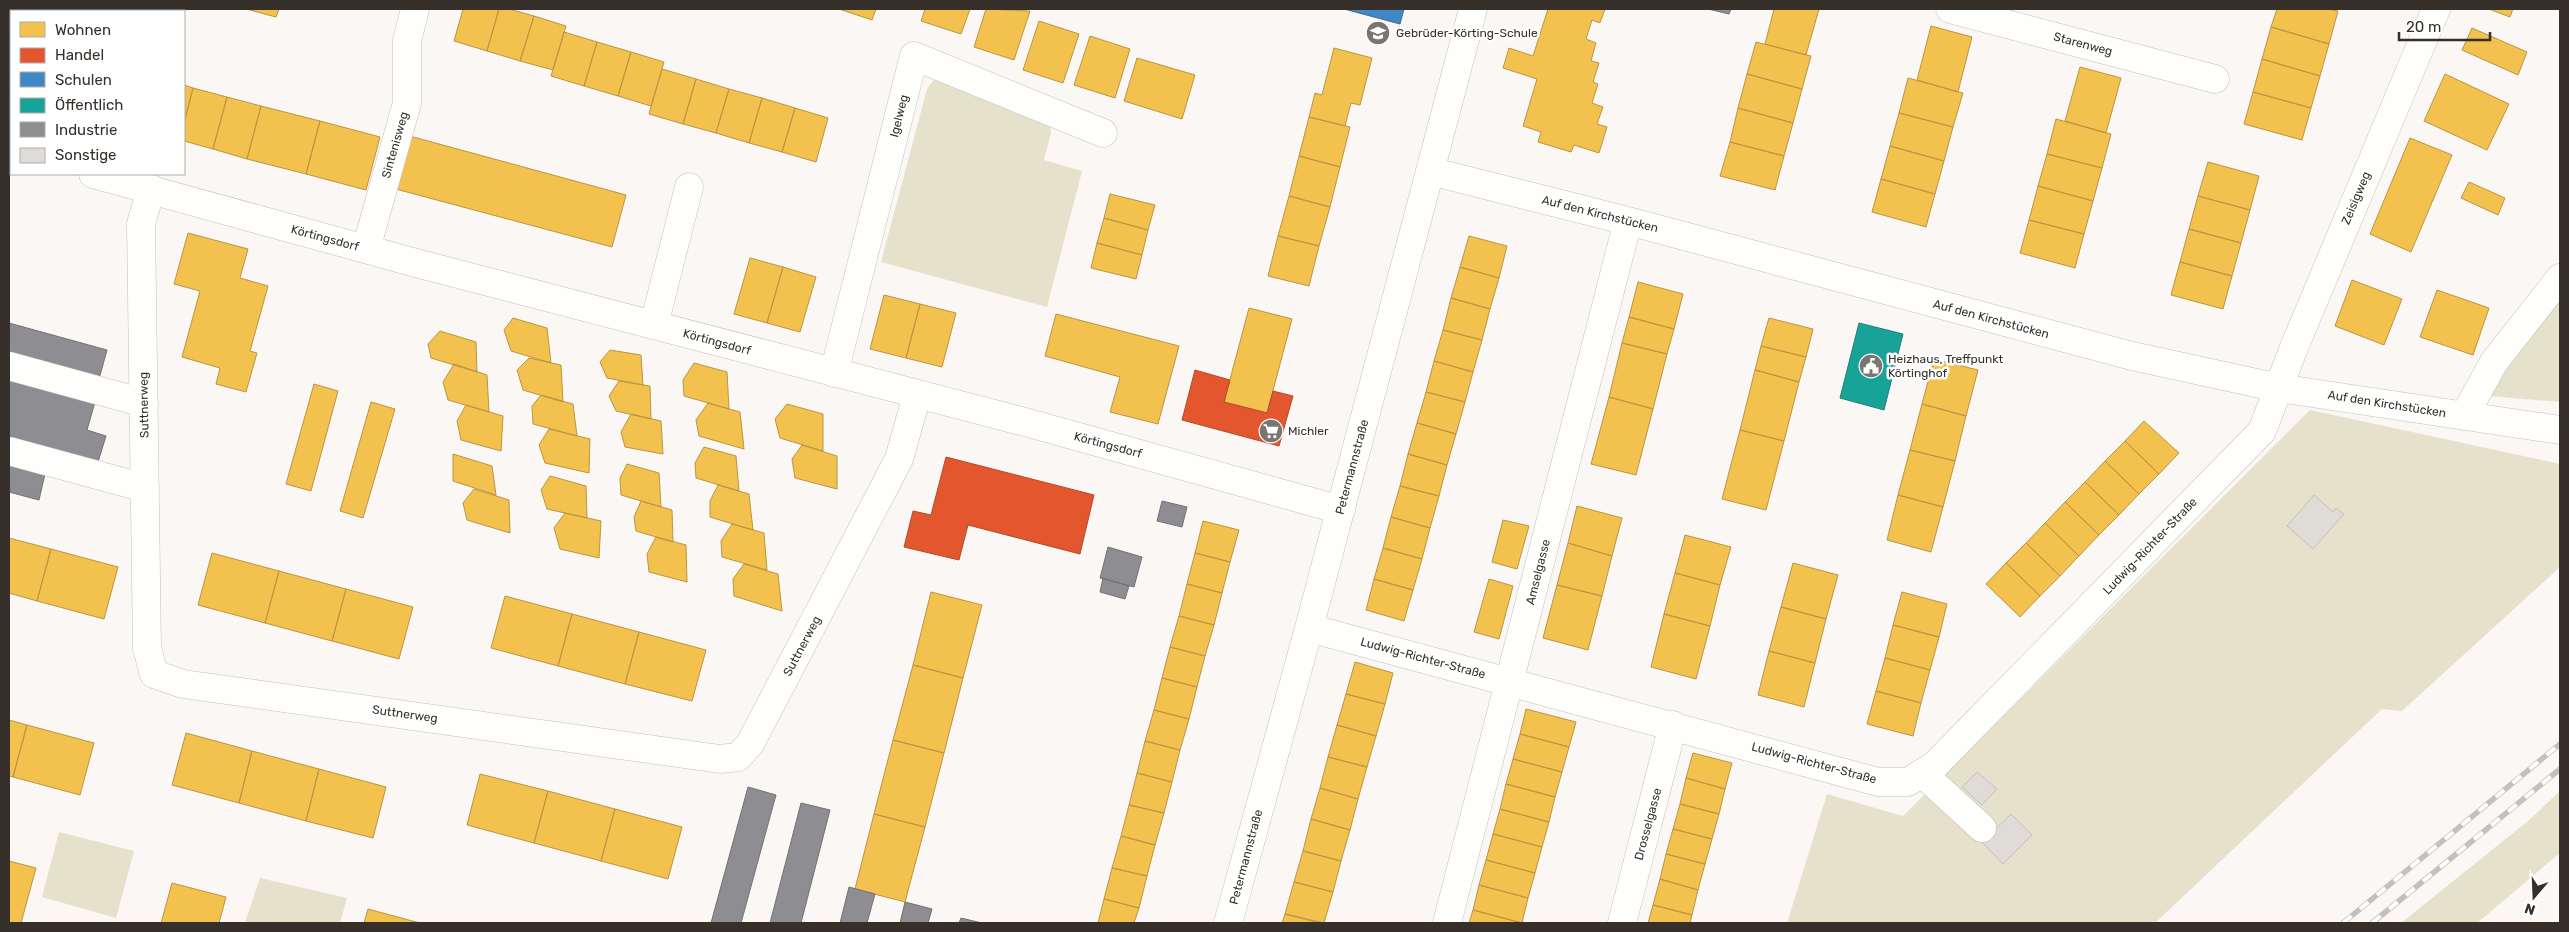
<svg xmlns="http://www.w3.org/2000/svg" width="2569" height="932" font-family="Rubik,sans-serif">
  <rect width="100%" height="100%" fill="#fbf7f4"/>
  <path fill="#e6e1ca" d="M937 76 1050 125 1051 133 1044 160 1082 171 1047 307 881 262 927 89Z
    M2560 264V402L2488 396 2533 300Z
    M2310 410 2560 464V567L2402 711 2382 709 2155 923H1787L1827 794 1903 816Z
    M2560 791V853L2477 923H2401L2528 821Z
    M59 832 134 851 116 918 42 897Z
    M260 878 347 898 340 923H245Z"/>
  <path fill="#f2c14e" stroke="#ba9543" d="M9 9H21V11H11V46L9 55Z
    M246 9H279L276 17Z
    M463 9H499L487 51 454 41Z
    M499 9H509L534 16 520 61 487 51Z
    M839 9H876L872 20Z
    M925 9H970L961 34 921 21Z
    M986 9 1030 11 1014 60 974 47Z
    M1548 9H1605L1600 23 1592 20 1586 39 1596 43 1591 61 1599 63 1593 82 1598 84 1592 103 1603 107 1597 124 1607 127 1599 153 1574 145 1571 152 1538 142 1541 132 1523 126 1537 79 1503 68 1509 48 1533 56Z
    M1774 9H1819L1806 55 1765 44Z
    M2277 9H2329L2338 11 2329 44 2271 27Z
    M2489 9H2513L2510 17Z
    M534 16 566 26 553 70 520 61Z
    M1039 21 1079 34 1063 83 1023 70Z
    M1931 26 1972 37 1958 92 1917 80Z
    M2271 27 2329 44 2320 76 2262 59Z
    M2472 28 2527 52 2518 75 2462 50Z
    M564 32 597 42 584 86 551 76Z
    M1090 36 1130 49 1115 98 1074 85Z
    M597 42 631 52 618 96 584 86Z
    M1756 42 1811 56 1802 89 1747 74Z
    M1334 48 1372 58 1360 105 1351 103 1345 126 1309 117 1315 93 1322 95Z
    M631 52 664 62 651 106 618 96Z
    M1137 58 1195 75 1182 119 1124 101Z
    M2262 59 2320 76 2311 108 2253 92Z
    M2080 67 2121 78 2106 133 2065 121Z
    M662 69 696 79 683 124 649 114Z
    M1747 74 1802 89 1793 123 1738 108Z
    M2445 74 2509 104 2487 150 2424 121Z
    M1908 78 1963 93 1953 127 1899 113Z
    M696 79 729 89 716 133 683 124Z
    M184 85 193 88 184 123Z
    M193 88 227 97 213 149 184 141V123Z
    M729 89 762 98 749 143 716 133Z
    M2253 92 2311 108 2302 140 2244 124Z
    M227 97 261 106 247 159 213 149Z
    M762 98 795 108 782 152 749 143Z
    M261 106 320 121 306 174 247 159Z
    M795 108 828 118 816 162 782 152Z
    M1738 108 1793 123 1784 156 1730 142Z
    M1899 113 1953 127 1944 161 1890 146Z
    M1309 117 1350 127 1340 167 1299 156Z
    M2056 119 2111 134 2102 168 2047 154Z
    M320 121 380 137 366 190 306 174Z
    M406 135 626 195 612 247 392 188Z
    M2410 138 2452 155 2411 252 2370 234Z
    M1730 142 1784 156 1775 190 1720 176Z
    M1890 146 1944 161 1935 194 1881 179Z
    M2047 154 2102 168 2093 201 2038 186Z
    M1299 156 1340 167 1330 207 1289 196Z
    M2208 162 2259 176 2250 210 2198 196Z
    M1881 179 1935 194 1926 227 1872 212Z
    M2469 182 2505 198 2498 215 2461 198Z
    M2038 186 2093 201 2084 234 2029 220Z
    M1110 194 1155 205 1148 230 1104 218Z
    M1289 196 1330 207 1319 246 1278 236Z
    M2198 196 2250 210 2241 243 2189 229Z
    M1104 218 1148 230 1142 255 1097 243Z
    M2029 220 2084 234 2075 268 2020 253Z
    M2189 229 2241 243 2232 276 2180 262Z
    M188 233 248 249 240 278 268 286 250 351 257 353 246 392 216 384 220 368 182 357 200 291 174 284Z
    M1278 236 1319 246 1309 286 1268 276Z
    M1469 236 1507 246 1499 278 1460 267Z
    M1097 243 1142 255 1136 279 1091 268Z
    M750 258 783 267 767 323 734 314Z
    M2180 262 2232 276 2223 309 2171 295Z
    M783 267 816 277 800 332 767 323Z
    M1460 267 1499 278 1490 309 1451 298Z
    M2352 280 2402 299 2384 345 2335 326Z
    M1638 282 1683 294 1674 329 1629 317Z
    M2437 290 2489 308 2473 355 2420 337Z
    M884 295 920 304 906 358 870 349Z
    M1451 298 1490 309 1482 340 1443 330Z
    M920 304 956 313 942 367 906 358Z
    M1249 308 1292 319 1267 413 1224 402Z
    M1056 314 1179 346 1158 424 1110 412 1120 377 1045 356Z
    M1629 317 1674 329 1667 354 1622 343Z
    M513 318 547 328 551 363 511 351 504 330Z
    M1769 318 1813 329 1806 357 1761 346Z
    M1443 330 1482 340 1473 372 1434 361Z
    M440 331 476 342 477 372 431 358 428 344Z
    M1622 343 1667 354 1653 409 1609 397Z
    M1761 346 1806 357 1799 382 1755 370Z
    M610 350 641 355 643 385 607 378 600 362Z
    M529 358 561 365 563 402 523 390 517 370Z
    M1934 359 1978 370 1966 416 1922 404Z
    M1434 361 1473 372 1465 402 1426 392Z
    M694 363 727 372 729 409 684 396 683 380Z
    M454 364 487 375 489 412 448 400 443 382Z
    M1755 370 1799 382 1784 441 1740 430Z
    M619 381 650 386 651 419 616 411 609 396Z
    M314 384 338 391 311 491 286 484Z
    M1426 392 1465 402 1456 434 1417 423Z
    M541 395 573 404 577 436 533 424 532 406Z
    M1609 397 1653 409 1636 475 1591 464Z
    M371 402 395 409 363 518 340 511Z
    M708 403 740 412 744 449 699 436 696 420Z
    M787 404 823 414V451L780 438 775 419Z
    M1922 404 1966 416 1955 461 1910 450Z
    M466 405 503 416 501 451 461 440 457 421Z
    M631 414 661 421 663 454 625 447 621 432Z
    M2144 421 2179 453 2159 474 2125 441Z
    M1417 423 1456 434 1447 465 1408 454Z
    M549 429 590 439 589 473 545 463 539 445Z
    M1740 430 1784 441 1766 510 1722 499Z
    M2125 441 2159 474 2139 494 2105 461Z
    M802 445 837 456V489L795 478 792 459Z
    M704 447 736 456 739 491 696 478 695 463Z
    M1910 450 1955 461 1943 507 1898 495Z
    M453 454 492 466 496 495 453 481Z
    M1408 454 1447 465 1439 496 1400 486Z
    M2105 461 2139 494 2119 515 2085 482Z
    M627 464 659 473 661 507 621 495 620 478Z
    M550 476 586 486 587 518 547 509 541 490Z
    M2085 482 2119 515 2099 535 2065 502Z
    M718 485 749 494 753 530 710 517V501Z
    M1400 486 1439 496 1430 528 1391 517Z
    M474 489 509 500 510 533 467 520 463 503Z
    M1898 495 1943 507 1931 552 1887 540Z
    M641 501 672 510 673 542 636 531 634 517Z
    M2065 502 2099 535 2079 556 2045 523Z
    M1577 506 1622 518 1612 556 1568 543Z
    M565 513 601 521 599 558 560 549 554 528Z
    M1391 517 1430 528 1422 559 1383 548Z
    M1503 520 1529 526 1517 569 1492 562Z
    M1203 521 1239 530 1230 562 1195 553Z
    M2045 523 2079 556 2060 576 2026 543Z
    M732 524 764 533 767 570 722 557 721 541Z
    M1685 535 1731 547 1720 585 1675 573Z
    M656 537 686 545 687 582 649 572 647 554Z
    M9 538 51 549 37 601 9 593Z
    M1568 543 1612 556 1602 596 1557 585Z
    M2026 543 2060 576 2040 596 2006 563Z
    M1383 548 1422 559 1413 590 1374 579Z
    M51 549 118 567 104 619 37 601Z
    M212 553 279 571 265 623 198 605Z
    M1195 553 1230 562 1222 593 1187 584Z
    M1793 563 1838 575 1826 619 1781 607Z
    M2006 563 2040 596 2020 617 1986 584Z
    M744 564 778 574 782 611 734 596 733 579Z
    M279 571 346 589 332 641 265 623Z
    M1675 573 1720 585 1710 626 1664 614Z
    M1374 579 1413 590 1404 621 1366 610Z
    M1489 579 1513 586 1499 639 1474 632Z
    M1187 584 1222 593 1214 625 1179 616Z
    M1557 585 1602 596 1588 650 1543 638Z
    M346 589 413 607 399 659 332 641Z
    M931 592 982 605 963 678 913 665Z
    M1902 592 1947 604 1939 637 1893 625Z
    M505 596 572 614 558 666 491 648Z
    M1781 607 1826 619 1815 663 1769 651Z
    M572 614 639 632 625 684 558 666Z
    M1664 614 1710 626 1696 679 1651 667Z
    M1179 616 1214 625 1205 656 1170 647Z
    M1893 625 1939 637 1930 670 1885 658Z
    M639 632 706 650 692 701 625 684Z
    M1170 647 1205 656 1197 687 1162 678Z
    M1769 651 1815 663 1804 707 1758 695Z
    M1885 658 1930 670 1921 703 1876 691Z
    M1355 662 1393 673 1385 704 1346 694Z
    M913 665 963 678 944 753 893 740Z
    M1162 678 1197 687 1189 719 1154 710Z
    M1876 691 1921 703 1913 736 1867 724Z
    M1346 694 1385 704 1376 736 1337 725Z
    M1526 709 1576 722 1569 747 1520 734Z
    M1154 710 1189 719 1180 750 1145 741Z
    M9 720 27 725 13 777 9 776Z
    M27 725 94 743 80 795 13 777Z
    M1337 725 1376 736 1367 767 1328 757Z
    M186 733 252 751 239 803 172 785Z
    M1520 734 1569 747 1562 772 1513 759Z
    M893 740 944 753 925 827 874 814Z
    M1145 741 1180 750 1172 782 1137 773Z
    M252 751 319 769 306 821 239 803Z
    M1693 753 1732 763 1725 789 1686 778Z
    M1328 757 1367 767 1358 799 1320 788Z
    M1513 759 1562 772 1555 797 1506 784Z
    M319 769 386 787 373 838 306 821Z
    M1137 773 1172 782 1164 813 1129 805Z
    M480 774 548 791 534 843 467 825Z
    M1686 778 1725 789 1719 814 1680 804Z
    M1506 784 1555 797 1549 822 1500 809Z
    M1320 788 1358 799 1350 830 1311 819Z
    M548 791 615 809 601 861 534 843Z
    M1680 804 1719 814 1712 839 1673 829Z
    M1129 805 1164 813 1155 845 1121 836Z
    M615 809 682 827 668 879 601 861Z
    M1500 809 1549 822 1542 847 1493 834Z
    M874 814 925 827 905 902 855 889Z
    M1311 819 1350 830 1341 861 1303 851Z
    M1673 829 1712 839 1705 864 1666 854Z
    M1493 834 1542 847 1535 873 1486 860Z
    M1121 836 1155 845 1147 876 1112 868Z
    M1303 851 1341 861 1333 892 1294 882Z
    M1666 854 1705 864 1698 890 1660 879Z
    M1486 860 1535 873 1528 898 1479 885Z
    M9 861 36 868 21 923H9Z
    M1112 868 1147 876 1139 908 1104 899Z
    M1660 879 1698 890 1692 915 1653 905Z
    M1294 882 1333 892 1324 923 1285 914Z
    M172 883 226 897 219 923H161Z
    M1479 885 1528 898 1522 923 1473 910Z
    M1104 899 1139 908 1134 923H1098Z
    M1653 905 1692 915 1690 923H1648Z
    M368 909 420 923H364Z
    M1473 910 1522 923H1469Z
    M1285 914 1320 923H1282Z"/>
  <path fill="#e4572e" stroke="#b04b2d" d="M1195 370 1230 380 1224 402 1267 413 1273 391 1293 396 1279 446 1182 420Z
    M946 457 1094 495 1080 554 968 525 959 560 904 547 913 511 931 515Z"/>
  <path fill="#3f88c5" stroke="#3c6d96" d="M1344 9H1404L1400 24Z"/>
  <path fill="#17a398" stroke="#208077" d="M1859 323 1903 334 1884 410 1840 398Z"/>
  <path fill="#8d8d92" stroke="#737173" d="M1708 9H1731L1729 14Z
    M9 323 107 350 99 379 9 355Z
    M9 377 95 402 87 430 106 436 98 462 9 436Z
    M9 464 45 474 39 500 9 492Z
    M1162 501 1187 507 1182 527 1157 521Z
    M1108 547 1142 557 1134 587 1100 578Z
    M1103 578 1129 586 1125 599 1100 592Z
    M748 787 776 795 741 923H711Z
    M801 803 830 810 801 923H770Z
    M849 887 875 894 867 923H840Z
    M905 902 932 909 928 923H900Z
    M961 918 982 923H959Z"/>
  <path fill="#dfdbd6" stroke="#c4c0bc" d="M2314 495 2333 512 2336 508 2344 514 2313 549 2287 526Z
    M1977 772 1997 789 1982 805 1962 787Z
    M2011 814 2032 835 2003 864 1982 842Z"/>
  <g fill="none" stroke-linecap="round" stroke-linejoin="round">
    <g stroke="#c5bfbc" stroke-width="29">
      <path id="minor" d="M1950 9 2215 79
        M9 151 11 152
        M1430 171 1628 221 2132 356 2279 388 2560 430
        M93 174 416 263 1025 422 1341 510
        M151 189 141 224 147 648 154 674 183 684 720 759 738 757 750 744 899 459 917 395
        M366 249 407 103V41L415 9
        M654 325 689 187
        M9 366 144 403
        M834 373 914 56 1103 133
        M2464 416 2494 362 2560 278
        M9 451 145 488
        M1309 628 1878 782H1908L1935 765 2262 431 2293 350 2436 9
        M1922 773 1982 828
        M1228 923 1309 628 1473 9
        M1447 923 1628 221
        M1622 923 1673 725"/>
    </g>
    <use href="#minor" stroke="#fefefd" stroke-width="28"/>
    <g stroke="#c2c1c0" stroke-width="5.5">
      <path id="rail" d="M2343 923 2560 744
        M2372 923 2560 769"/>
    </g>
    <use href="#rail" stroke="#fff" stroke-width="4" stroke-dasharray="11" stroke-linecap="butt"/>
  </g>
  <defs>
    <g id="school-disc" transform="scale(1.25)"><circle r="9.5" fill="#7b7571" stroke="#fff"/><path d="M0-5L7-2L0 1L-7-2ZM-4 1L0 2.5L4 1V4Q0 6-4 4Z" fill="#fff"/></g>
    <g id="civic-disc" transform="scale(1.25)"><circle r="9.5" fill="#7b7571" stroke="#fff"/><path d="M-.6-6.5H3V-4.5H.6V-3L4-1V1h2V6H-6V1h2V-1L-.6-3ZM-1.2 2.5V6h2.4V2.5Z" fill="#fff"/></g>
    <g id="supermarket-disc" transform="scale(1.25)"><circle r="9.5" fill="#7b7571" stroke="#fff"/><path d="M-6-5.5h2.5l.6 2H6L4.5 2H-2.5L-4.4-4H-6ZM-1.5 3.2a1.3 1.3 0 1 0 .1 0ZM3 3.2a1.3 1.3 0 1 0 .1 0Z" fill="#fff"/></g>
  </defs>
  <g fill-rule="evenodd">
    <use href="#school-disc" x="1378" y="33"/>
    <use href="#civic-disc" x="1871" y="366"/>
    <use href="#supermarket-disc" x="1271" y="431"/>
  </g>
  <g text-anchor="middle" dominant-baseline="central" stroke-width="5" stroke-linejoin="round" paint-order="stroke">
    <g font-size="12" fill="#362f2a" stroke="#fff" text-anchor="start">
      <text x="1396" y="33">Gebrüder-Körting-Schule</text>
      <text x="1888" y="359">Heizhaus, Treffpunkt<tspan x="1888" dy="14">Körtinghof</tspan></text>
      <text x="1288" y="431">Michler</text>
    </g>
    <g font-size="12" fill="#362f2a" stroke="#fff">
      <text transform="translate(2083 44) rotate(15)">Starenweg</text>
      <text transform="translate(899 116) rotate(-76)">Igelweg</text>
      <text transform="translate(395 145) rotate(-74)">Sintenisweg</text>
      <text transform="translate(2356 198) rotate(-67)">Zeisigweg</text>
      <text transform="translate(1600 214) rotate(14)">Auf den Kirchstücken</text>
      <text transform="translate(325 238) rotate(15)">Körtingsdorf</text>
      <text transform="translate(1991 319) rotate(15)">Auf den Kirchstücken</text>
      <text transform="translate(717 342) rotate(15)">Körtingsdorf</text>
      <text transform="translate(2387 404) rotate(9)">Auf den Kirchstücken</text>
      <text transform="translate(144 405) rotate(-91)">Suttnerweg</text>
      <text transform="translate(1108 445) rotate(15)">Körtingsdorf</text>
      <text transform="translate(1352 467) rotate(-75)">Petermannstraße</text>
      <text transform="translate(2150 546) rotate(-46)">Ludwig-Richter-Straße</text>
      <text transform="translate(1538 572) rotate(-76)">Amselgasse</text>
      <text transform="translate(802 646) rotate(-62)">Suttnerweg</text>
      <text transform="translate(1423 658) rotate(15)">Ludwig-Richter-Straße</text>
      <text transform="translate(405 714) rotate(8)">Suttnerweg</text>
      <text transform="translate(1814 763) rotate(15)">Ludwig-Richter-Straße</text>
      <text transform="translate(1648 824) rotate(-75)">Drosselgasse</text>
      <text transform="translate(1246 857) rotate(-75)">Petermannstraße</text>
    </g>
  </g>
  <rect width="2569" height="932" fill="none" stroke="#362f2a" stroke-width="20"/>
  <rect x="10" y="10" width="175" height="165" fill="#ffffff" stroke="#afacaa"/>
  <rect x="20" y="22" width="25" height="15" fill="#f2c14e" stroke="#afacaa"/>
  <text x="55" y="35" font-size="15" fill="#362f2a">Wohnen</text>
  <rect x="20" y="48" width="25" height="15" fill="#e4572e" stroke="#afacaa"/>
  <text x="55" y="60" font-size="15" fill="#362f2a">Handel</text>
  <rect x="20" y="72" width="25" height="15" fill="#3f88c5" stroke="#afacaa"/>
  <text x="55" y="85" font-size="15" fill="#362f2a">Schulen</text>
  <rect x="20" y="98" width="25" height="15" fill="#17a398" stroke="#afacaa"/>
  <text x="55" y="110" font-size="15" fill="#362f2a">Öffentlich</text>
  <rect x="20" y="122" width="25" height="15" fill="#8d8d92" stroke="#afacaa"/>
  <text x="55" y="135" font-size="15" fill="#362f2a">Industrie</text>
  <rect x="20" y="148" width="25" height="15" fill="#dfdbd6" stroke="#afacaa"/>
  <text x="55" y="160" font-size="15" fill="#362f2a">Sonstige</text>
  <g transform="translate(2534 897) rotate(199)" stroke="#ffffff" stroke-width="4" paint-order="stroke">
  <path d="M0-4L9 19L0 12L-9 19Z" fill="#362f2a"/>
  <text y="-8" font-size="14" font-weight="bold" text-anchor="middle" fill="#362f2a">N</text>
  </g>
  <path d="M2399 32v8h91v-8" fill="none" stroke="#362f2a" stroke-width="2.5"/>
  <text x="2406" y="32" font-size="15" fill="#362f2a" stroke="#ffffff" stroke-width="4" paint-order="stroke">20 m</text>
</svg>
